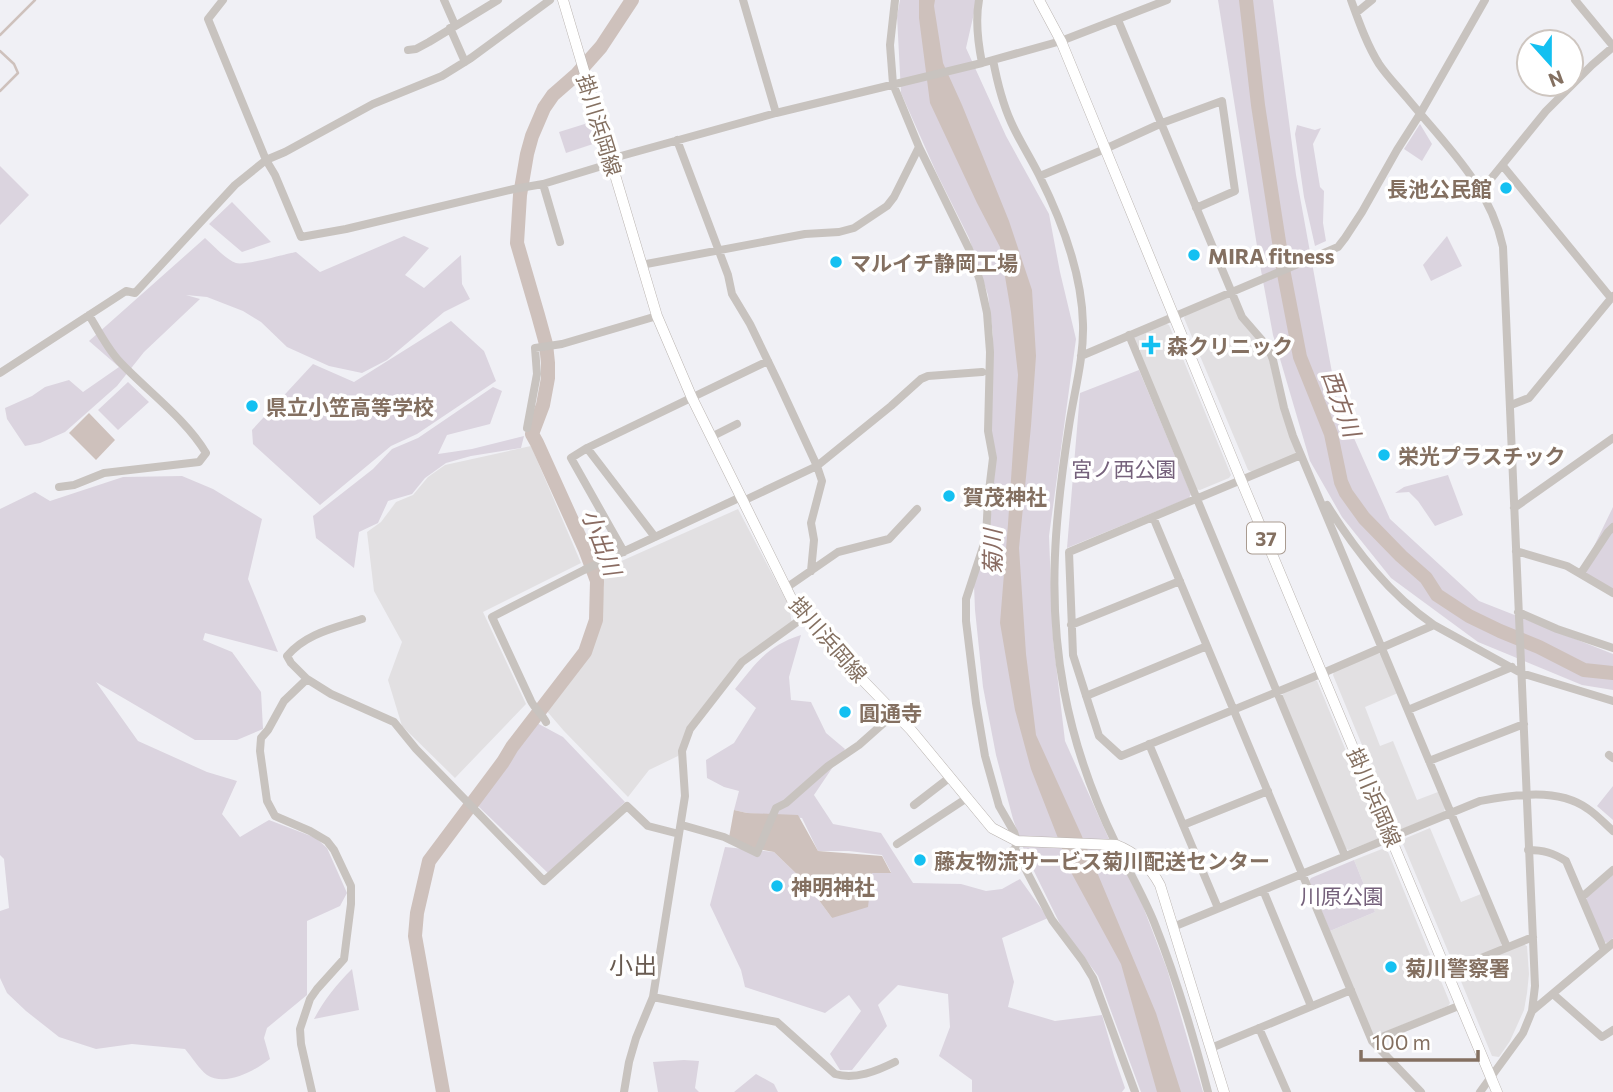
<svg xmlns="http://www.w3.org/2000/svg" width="1613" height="1092" font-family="Commissioner,'Noto Sans JP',sans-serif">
  <rect width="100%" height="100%" fill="#f0f0f5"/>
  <path fill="#e2e0e2" d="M1227 297 1231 299 1265 351 1270 363 1282 414 1296 451 1294 455 1252 472 1248 470 1184 318 1186 314Z
    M1164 323 1169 325 1231 475 1229 478 1200 490 1195 489 1133 339 1135 335Z
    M531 446 581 563 483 612 526 704 455 778 402 726 388 680 402 642 374 591 367 532 381 522 396 502 413 495 428 477 445 465Z
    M738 509 789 606 792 624 748 654 695 717 678 756 649 770 628 797 564 731 545 709 591 649 598 632 604 587 599 571Z
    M1378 653 1382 655 1398 693 1365 707 1380 746 1393 741 1417 800 1438 792 1445 808 1444 812 1402 829 1396 827 1333 675 1334 671Z
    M1313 680 1317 681 1380 833 1378 839 1349 850 1346 849 1282 696 1284 692Z
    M1430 828 1461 902 1481 894 1502 943 1500 947 1457 965 1453 963 1403 844 1406 838Z
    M1382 849 1388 852 1450 1003 1448 1006 1375 1036 1372 1034 1330 931 1375 912 1354 860Z
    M1523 944 1527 946 1529 974 1527 993 1524 1010 1510 1041 1499 1057 1492 1056 1458 974 1460 969Z"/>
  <path fill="#dbd4df" d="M900 0H977L966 48 1006 136 1049 214 1060 272 1076 339 1049 536 1053 639 1065 741 1108 837 1139 896 1167 969 1203 1092H1141L1098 976 1061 926 1025 853 1013 819 996 755 983 687 975 610 974 585 989 539 996 454 991 434 993 335 988 295 969 238 937 174 901 93 897 16Z
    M1218 0H1273L1296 175 1337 400 1390 519 1479 601 1613 654V690L1582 685 1478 642 1391 578 1342 517 1310 461 1273 335 1260 265Z
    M591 122 599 142 566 153 559 132Z
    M1420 124 1432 144 1422 161 1404 149Z
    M1297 125 1315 130 1321 128 1313 144 1320 187 1324 191 1323 223 1326 241 1315 246 1304 197 1295 134Z
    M0 166 29 195 0 225Z
    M232 202 271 242 242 252 209 224Z
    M404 236 429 248 405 275 424 288 461 255 462 284 470 299 444 312 387 360 362 373 329 366 287 347 261 322 243 311 207 297 186 295 200 299 144 352 117 386 65 432 40 443 25 446 7 419 5 408 32 396 45 387 69 380 83 392 119 367 89 341 205 238C214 246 225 259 236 263 244 266 285 254 296 252L320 272Z
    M1447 236 1462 266 1431 281 1423 265Z
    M451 321 484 351 496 381 417 434 391 446 320 505 253 444 252 430 313 364 354 382Z
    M1139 370 1191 494 1189 498 1067 548 1080 393Z
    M128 382 149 402 118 430 98 410Z
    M493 387 502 391 490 424 447 435 438 454 472 449 524 436 521 448 471 456 446 463 425 478 412 494 388 501 378 523 359 532 354 568 316 538 313 516 373 469 392 449 418 438Z
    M1448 475 1463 515 1435 526 1418 501 1409 492 1395 493 1404 487Z
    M182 476 213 489 262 519 248 579 278 652 205 633 203 640 232 652 261 692 263 729 237 740H195L96 682 138 741 207 772 237 781 222 814 240 837 269 820 316 838 327 848 347 893 340 906 307 921V995L267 1028 264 1038 270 1059C254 1071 226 1087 207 1075 200 1070 191 1056 185 1049L132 1044 96 1049 59 1037 26 1011 7 993 0 978V911L9 908 4 859 0 855V509L35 492 50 501 123 477Z
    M1613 507V593L1581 573Z
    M801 635 789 677 791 700 811 702 826 733 845 749 814 795 833 824 881 833 913 883 961 884 986 891 1002 889 1020 879 1048 918 1002 938 1014 982 1008 1007 1055 1021 1102 1015 1114 1056 1125 1088 1122 1092H972V1080L939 1056 950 1027 948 994 898 985 878 1005 887 1026 852 1070H840L830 1054 861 1011 849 995 825 1013 745 987 741 970 710 905 725 847 774 852 807 884 832 918 871 873 891 872 882 855 849 851H818L802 818 747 813 734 810 739 791 724 787 707 778 706 760 734 743 756 708 735 689C757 662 767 646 801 635Z
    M537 723 563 737 625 802 549 874 478 806Z
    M1613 786V820L1597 806Z
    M1354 860 1375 912 1330 931 1309 881 1311 878Z
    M1613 875V938L1607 943 1604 942 1586 901 1587 897Z
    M352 969 359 1010 314 1019C324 1000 336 985 352 969Z
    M684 1060 699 1061 695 1088 699 1092H658L653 1062Z
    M756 1074 774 1084 778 1092H734Z"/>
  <path fill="#cec1bc" d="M919 0H935L934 6 943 63 962 105 1009 221 1032 290 1036 356 1031 426 1019 548 1026 654 1036 735 1081 834 1156 1013 1181 1092H1157L1121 964 1072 874 1031 769 1015 710 1000 623 1008 524 1018 375 1011 312 1000 247 977 203 930 103 919 18Z
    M89 413 115 440 96 460 69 433Z
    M734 810 747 813 798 815 818 851 882 856 891 873H872L868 907 832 918 807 884 774 852 728 843Z"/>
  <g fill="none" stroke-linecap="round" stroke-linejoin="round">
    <path stroke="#cec1bc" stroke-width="2.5" d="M0 35 35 0
      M0 51 14 64 18 73 0 91"/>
    <path stroke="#cec1bc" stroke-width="14" d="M1246 0 1258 105 1269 177 1284 274 1300 357 1331 434 1341 482 1346 493 1364 518 1401 556 1426 578 1437 595 1469 616 1500 631 1539 647 1584 670 1613 673
      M443 1092 415 936 417 913 429 861 503 762 512 747 585 652 596 620 597 581 585 549 537 443 532 434 543 405 548 378V363L546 344 538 315 517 243 520 195 527 154 532 136 544 108 553 95 577 74 601 47 632 0"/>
    <g stroke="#bab4b0" stroke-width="11">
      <path id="major" d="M563 0 657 316 692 398 793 602 823 639 911 730 992 828 1017 841 1116 845C1137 853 1150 866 1160 885L1224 1092
        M1039 0 1061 41 1241 480 1497 1092"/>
    </g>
    <path stroke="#c8c3bf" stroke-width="8" d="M223 0 208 19 266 160 275 175 301 237 346 229 514 189 543 184 612 163
      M444 0 455 25
      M743 0 776 113
      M895 0 890 45 893 84 919 147 969 249 980 281 987 313 990 352 988 431 993 458 988 499 986 538 966 599V621L976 703 985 756 999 806 1014 832 1017 841 1015 849 1052 920 1082 960 1093 978 1135 1092
      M979 0C975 21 978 43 982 63
      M1351 0C1359 22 1367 45 1379 64 1387 76 1398 87 1407 98 1445 144 1490 186 1503 247L1535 986 1532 1011 1523 1033 1480 1092
      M1575 0 1613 46
      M1356 13 1372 0
      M1118 20 1242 317 1268 347 1273 360 1284 408 1293 436 1507 947
      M450 28 465 62
      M408 50 416 49 429 42 498 0
      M993 60C997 81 1002 102 1011 122 1019 140 1030 157 1039 175 1061 219 1082 274 1083 324 1084 359 1074 392 1069 426 1055 516 1047 600 1064 690 1074 743 1092 795 1116 844 1128 870 1143 895 1154 922 1176 977 1193 1034 1208 1092
      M677 140 728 275 732 294 750 324 779 384 817 466 822 481 811 523 814 540 811 571
      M610 159 776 113 982 63 1061 41 1167 0
      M1503 166 1611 298
      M1040 176 1105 149 1162 123 1222 101 1235 191 1196 208
      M543 184 560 242
      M1481 191 1546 111 1592 65 1613 47
      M641 265 805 234 839 232 854 228 887 206 894 197 919 147
      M1129 335 1345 856
      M1081 356 1338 247 1345 238 1362 212 1397 150 1420 114 1485 0
      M0 373 126 291 135 293 235 185 266 160 285 152 373 104 442 76 471 58 550 0
      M1511 405 1529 398 1613 296
      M527 428 537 374 535 348 562 344 657 316
      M711 437 737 424
      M587 448 655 537
      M1301 455 1069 552 1073 655 1099 736 1121 756 1323 673 1434 625 1521 673 1613 701
      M59 487 74 485 104 473 199 462 206 453C186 419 146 390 119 361 107 348 98 330 89 315
      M743 501 817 466 891 406 921 379 928 376 982 372
      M1327 505C1356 551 1389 594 1434 625
      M1514 508 1613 438
      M1153 517 1372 1041 1421 1092
      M1516 551 1567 566 1613 593
      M624 552 571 458 587 448 768 361
      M1581 573 1608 532 1613 527
      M786 588 838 552 889 539 917 509
      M1518 612 1557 629 1613 648
      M1071 625 1180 581
      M307 679 331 694 394 722 416 749 544 881 627 806 648 826 679 834
      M1086 696 1207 646
      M1408 710 1512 667
      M546 722C542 714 535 709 531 701L492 617 584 570 741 497
      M1149 744 1218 908
      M1609 755 1613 758
      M1429 761 1524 724
      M914 805 949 778
      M682 825 724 837 757 853 776 808 786 803 828 766 859 745 895 713
      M1183 825 1268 791
      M897 844 967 798
      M1528 850C1544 850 1553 853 1566 861L1604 950
      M991 863 1015 849
      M1263 890 1311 1006
      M1582 897 1613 870
      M1173 927 1480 801C1514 795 1558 787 1588 809 1597 815 1605 824 1613 831
      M1447 972 1533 937
      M1553 994 1602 1037 1613 1030
      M653 997 777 1022 835 1074C855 1080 877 1071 895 1062
      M1532 1011 1613 943
      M1259 1028 1287 1092
      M1372 1041 1461 1005
      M1211 1048 1351 990
      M312 1092 301 1044 300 1029 310 999 317 989 344 959 351 904V886L334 850 327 841 310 831 275 816 267 801 260 751 261 738 268 730 284 701 307 679 291 663 287 656C306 633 335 628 362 619
      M624 1092 629 1062 636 1038 653 997 685 796 682 751 690 729 742 662 804 617"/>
    <use href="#major" stroke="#fff" stroke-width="10"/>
  </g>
  <g fill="#14c0f1" stroke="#fff" stroke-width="2.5">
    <circle cx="1506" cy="188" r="7"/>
    <circle cx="1194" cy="255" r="7"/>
    <circle cx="836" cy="262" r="7"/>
    <path d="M1147.5 334.5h7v7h7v7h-7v7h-7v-7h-7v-7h7z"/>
    <circle cx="252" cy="406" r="7"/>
    <circle cx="1384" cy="455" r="7"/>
    <circle cx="949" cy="496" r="7"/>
    <circle cx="845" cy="712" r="7"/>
    <circle cx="920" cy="860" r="7"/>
    <circle cx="777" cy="886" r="7"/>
    <circle cx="1391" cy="967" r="7"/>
  </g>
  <g text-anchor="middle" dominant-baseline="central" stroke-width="7" stroke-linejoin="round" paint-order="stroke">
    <rect fill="#fff" stroke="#a99b90" stroke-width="2" x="1247" y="522.5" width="38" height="31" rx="5"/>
    <g font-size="19" font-weight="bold" fill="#847061">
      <text x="1266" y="538">37</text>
    </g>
    <g font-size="21" fill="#847061" stroke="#fff">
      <text transform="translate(600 125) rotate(73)">掛川浜岡線</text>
      <text transform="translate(829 639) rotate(49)">掛川浜岡線</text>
      <text transform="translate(1375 797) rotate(67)">掛川浜岡線</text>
    </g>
    <g font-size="21" font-weight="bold" fill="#847061" stroke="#fff" text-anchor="start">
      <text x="1492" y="188" text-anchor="end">長池公民館</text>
      <text x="1208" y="255">MIRA fitness</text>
      <text x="850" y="262">マルイチ静岡工場</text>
      <text x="1167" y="345">森クリニック</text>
      <text x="266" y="406">県立小笠高等学校</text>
      <text x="1398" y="455">栄光プラスチック</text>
      <text x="963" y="496">賀茂神社</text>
      <text x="859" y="712">圓通寺</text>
      <text x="934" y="860">藤友物流サービス菊川配送センター</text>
      <text x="791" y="886">神明神社</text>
      <text x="1405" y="967">菊川警察署</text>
    </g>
    <g font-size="21" fill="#75617b" stroke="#fff">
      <text x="1124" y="468">宮ノ西公園</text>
      <text x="1342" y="895">川原公園</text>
    </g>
    <g font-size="23" font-style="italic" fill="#896b61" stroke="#fff">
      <text transform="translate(1342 403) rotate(70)">西方川</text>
      <text transform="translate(602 542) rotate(69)">小出川</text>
      <text transform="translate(992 552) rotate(-90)">菊川</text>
    </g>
    <g font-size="24" fill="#685a50" stroke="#fff">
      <text x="633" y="964">小出</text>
    </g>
  </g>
  <g transform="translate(1550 63) rotate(159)"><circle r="33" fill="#ffffff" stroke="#cec6c0" stroke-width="2"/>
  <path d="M0-5L12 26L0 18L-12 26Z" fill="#14c0f1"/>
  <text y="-10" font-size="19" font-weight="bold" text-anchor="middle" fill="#847061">N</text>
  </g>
  <path d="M1361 1050v10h117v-10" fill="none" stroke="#847061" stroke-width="3.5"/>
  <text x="1372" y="1050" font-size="21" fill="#847061" stroke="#ffffff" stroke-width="5" paint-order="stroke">100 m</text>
</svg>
